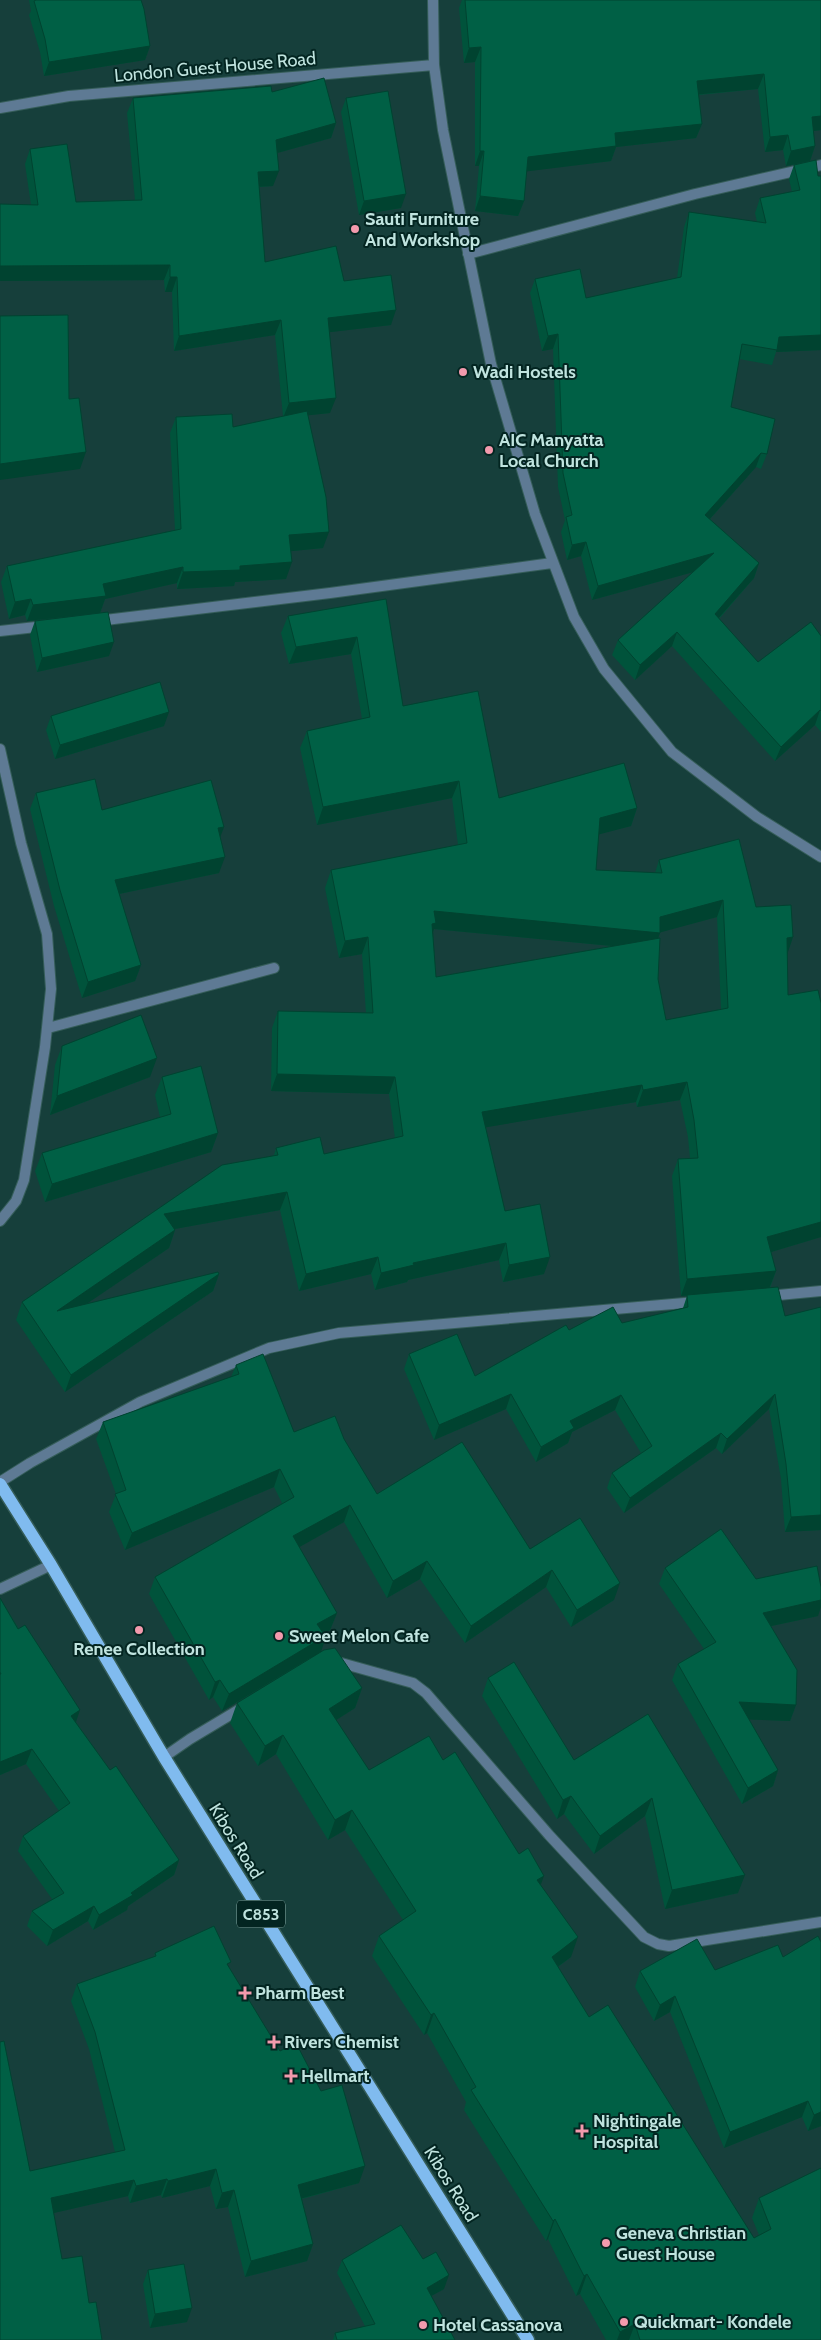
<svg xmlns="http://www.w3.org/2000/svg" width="821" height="2340" font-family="Cabin,sans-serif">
  <rect width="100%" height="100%" fill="#163f3b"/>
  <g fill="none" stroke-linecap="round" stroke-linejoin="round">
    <g stroke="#355d59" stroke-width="12">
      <path id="minor" d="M433 0 434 65 443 130 491 364 535 514 574 617 604 669 672 752 757 817 821 857
        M0 108 69 96 434 65
        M468 254 695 194 821 165
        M97 621 330 593 552 563
        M0 631 45 626
        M0 749 21 843 47 934 51 989 45 1047 24 1180 16 1201 0 1221
        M48 1028 274 968
        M768 1296 821 1291
        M0 1482 30 1463 140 1402 269 1348 339 1333 696 1302
        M0 1589 51 1565
        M334 1661 413 1683 426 1693 549 1835 644 1937 658 1944 669 1946 821 1922
        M164 1757 190 1739 245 1706"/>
    </g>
    <g stroke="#355d59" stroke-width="15">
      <path id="primary" d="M0 1484 51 1565 164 1757 528 2340"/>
    </g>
    <use href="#minor" stroke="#5e7a94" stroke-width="10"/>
    <use href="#primary" stroke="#80bbef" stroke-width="12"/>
  </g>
  <path fill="#00533b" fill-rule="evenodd" d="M29 0H141L150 46 145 60 44 76 40 52 29 15 31 11Z
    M462 0H821V130L813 131 815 146 810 161 786 166 783 150 765 152 758 89 699 95 702 124 696 138 616 147 611 161 526 171 524 201 518 216 475 211 479 166H475V62L464 63 459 8Z
    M272 92 336 123 331 138 277 153 273 186 259 187 265 262 344 281 391 325 329 332 330 413 308 415 323 548 291 551 286 579 235 582 234 586 177 589V583L105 599 100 613 27 621 25 615 9 619 1 582 7 566 175 530 170 433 176 417 233 427 283 416 275 335 174 351 172 292H165L164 280 0 281V204L31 205 25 164 30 149 76 202 135 200 127 113 133 98Z
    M346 98 401 208 359 215 341 112Z
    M816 160 821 350 776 352 772 365 739 359 731 407 767 454 761 469 756 467 710 519 759 563 754 578 719 619 758 662 821 636V732L815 725 775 761 672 646 635 680 612 655 618 640 693 572 592 600 581 556 567 560 561 532 565 520 558 487 553 349 542 351 530 293 535 279 586 298 677 278 684 227 689 212 757 222 755 213 760 198 792 192 789 179 794 165Z
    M386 599 403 706 499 798 637 808 631 826 599 834 596 870 655 873 659 860 756 907 793 937 787 953 788 995 821 1003V1237L771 1252 776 1271 770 1288 821 1530 785 1532 781 1479 769 1409 722 1454 716 1448 624 1513 607 1488 612 1473 641 1453 615 1410 572 1432 568 1443 536 1462 506 1409 434 1440 404 1369 409 1354 475 1376 569 1330 622 1323 683 1308 687 1296H681L672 1176 678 1159 690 1158 688 1137 680 1100 637 1107 636 1102 486 1127 505 1211 544 1274 503 1282 499 1260 408 1280 407 1282 375 1290 371 1274 299 1291 280 1210 174 1229 175 1230 169 1248 86 1304 219 1274 213 1291 65 1392 16 1320 22 1302 274 1155 276 1148 324 1154 395 1138 389 1094 271 1091 272 1028 278 1011 366 1013 362 954 339 958 325 888 331 870 458 845 452 798 317 825 300 748 307 731 362 719 351 654 289 664 281 633 288 616ZM717 917 721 1009 666 1020 658 979V938L660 932ZM434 929 612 946 436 977 433 932Z
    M35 621 109 656 37 672 30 635Z
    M51 716 164 726 55 759 46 730Z
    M36 793 102 810 224 827 220 836 219 873 119 894 141 965 135 981 82 998 54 906 30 809Z
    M62 1046 150 1077 50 1115 55 1065Z
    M162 1077 218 1133 211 1152 45 1202 35 1171 42 1153 160 1117 155 1095Z
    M236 1365 294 1432 344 1439 377 1494 530 1549 614 1600 571 1627 546 1587 465 1643 420 1579 387 1598 344 1522 299 1547 337 1613 330 1630 324 1634 320 1653 362 1688 355 1708 336 1720 369 1770 443 1760 519 1854 541 1885 571 1957 558 1967 589 2017 754 2238 759 2235 752 2218 759 2198 821 2340H606L580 2294 576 2296 548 2239 546 2241 464 2110 466 2102 427 2033 424 2035 372 1956 379 1936 403 1920 345 1830 328 1840 276 1754 258 1766 230 1723 237 1703 313 1657 222 1711 213 1697 209 1700 149 1594 155 1577 282 1503 274 1487 125 1550 109 1512 116 1494 96 1439 103 1422 231 1377Z
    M665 1568 756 1579 818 1616 771 1626 796 1705 790 1721 749 1719 778 1770 773 1786 742 1804 672 1680 678 1664 704 1649 659 1584Z
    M0 1598 76 1722 110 1770 179 1860 174 1875 128 1906 127 1910 93 1930 88 1921 47 1946 27 1926 32 1911 52 1899 18 1851 23 1836 59 1811 26 1764 0 1775Z
    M488 1678 574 1760 648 1714 738 1893 665 1909 645 1816 594 1854 564 1814 557 1819 482 1696Z
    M778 1945 821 2126 808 2131 802 2117 724 2148 670 2012 654 2021 635 1987 640 1971 715 1970Z
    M155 1953 229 1968 359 2183 302 2199 313 2244 307 2261 245 2277 228 2207 216 2209 210 2186 162 2198 161 2195 130 2203 128 2196 53 2213 62 2259 89 2303 0 2340 30 2171 115 2152 89 2049 71 2001 77 1984 154 1957Z
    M423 2259 444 2289 431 2296 455 2340H333L335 2333 365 2326 337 2273 342 2260Z
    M148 2270 187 2322 150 2328 143 2284Z"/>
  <path fill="#004330" d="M150 46 145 60 44 76 49 62Z
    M481 47 475 62 464 63 469 48Z
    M764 74 758 89 692 95 697 81Z
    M821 116V130L807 132 812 117Z
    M336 123 331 138 270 155 276 140Z
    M702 124 696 138 616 147 611 161 522 172 528 157 615 133Z
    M788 135 783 150 765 152 770 137Z
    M815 146 810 161 786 166 791 151Z
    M480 151H484L479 166H475Z
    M279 171 273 186 253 187 258 172Z
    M406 194 401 208 359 215 364 201Z
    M480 196 524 201 518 216 475 211Z
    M170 265 164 280 0 281V266Z
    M170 277H177L172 292H165Z
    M396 310 391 325 323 333 328 318Z
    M281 320 275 335 174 351 179 336Z
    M558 334 553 349 542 351 548 336Z
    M821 335V350L776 352 779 337Z
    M336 398 330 413 283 418 289 403Z
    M86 452 80 469 0 480V464Z
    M761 453 756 467 700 530 705 515Z
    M329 532 323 548 283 552 289 535Z
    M586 542 581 556 567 560 572 545Z
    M714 553 708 568 592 600 598 586Z
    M292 562 286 579 235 582 234 586 177 589 183 572 240 566Z
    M759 563 754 578 709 629 715 614Z
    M183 567 177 583 105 599 100 613 27 621 33 605 103 584Z
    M31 599 25 615 9 619 15 602Z
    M677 632 672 646 635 680 640 665Z
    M357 637 351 654 289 664 296 647Z
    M114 642 109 656 37 672 42 658Z
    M820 710 815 725 775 761 781 747Z
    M169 712 164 726 55 759 60 745Z
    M459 781 452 798 317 825 323 807Z
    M637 808 631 826 593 836 600 818Z
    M224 827 218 843V828Z
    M225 857 219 873 109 896 115 880Z
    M723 900 717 917 658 933H660L654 950 434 929 430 941 434 911 660 917Z
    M368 937 362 954 339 958 345 941Z
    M793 937 787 955V938Z
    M141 965 135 981 82 998 88 982Z
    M157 1058 150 1077 50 1115 57 1096Z
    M277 1074 395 1077 389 1094 271 1091Z
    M687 1082 680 1100 637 1107 643 1090Z
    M642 1085 636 1102 476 1129 482 1112Z
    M218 1133 211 1152 45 1202 52 1184Z
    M287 1192 280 1210 158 1232 164 1214Z
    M821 1222V1237L761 1255 767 1237Z
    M175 1230 169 1248 51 1328 57 1311Z
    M506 1243 499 1260 408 1280 407 1282 375 1290 381 1273 413 1263Z
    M378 1257 371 1274 299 1291 306 1274Z
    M550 1257 544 1274 503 1282 509 1265Z
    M776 1271 769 1289 681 1296 687 1279Z
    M219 1274 213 1291 65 1392 71 1375Z
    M511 1394 506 1409 434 1440 439 1425Z
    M775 1394 769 1409 722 1454 727 1439Z
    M621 1395 615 1410 572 1432 568 1443 536 1462 541 1447 570 1421Z
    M721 1433 716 1448 624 1513 630 1498Z
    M280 1469 274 1487 125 1550 132 1533Z
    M350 1505 344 1522 287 1554 293 1536Z
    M821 1515V1530L785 1532 791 1517Z
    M427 1561 420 1579 387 1598 393 1581Z
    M552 1570 546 1587 465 1643 471 1626Z
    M620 1583 614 1600 571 1627 577 1610Z
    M821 1600V1607L818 1616 757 1629 763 1613Z
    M337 1613 330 1630 311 1642 317 1624Z
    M326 1637 320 1655 310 1658 222 1711 229 1694 317 1641Z
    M220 1680 213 1697 209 1700 215 1682Z
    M362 1688 355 1708 322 1729 329 1709Z
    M739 1702 796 1705 790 1721 733 1719Z
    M80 1710 75 1725 71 1716Z
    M283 1735 276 1754 258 1766 265 1746Z
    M32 1749 26 1764 0 1775V1762Z
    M778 1770 773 1786 742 1804 748 1788Z
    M571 1796 564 1814 557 1819 563 1800Z
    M652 1798 645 1816 594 1854 600 1836Z
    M352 1810 345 1830 328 1840 335 1820Z
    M179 1860 174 1875 128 1906 127 1910 93 1930 99 1915Z
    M745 1875 738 1893 665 1909 672 1890Z
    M544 1876 537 1895V1880Z
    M94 1906 88 1921 47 1946 53 1930Z
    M578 1937 571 1957 545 1976 552 1957Z
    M675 1996 670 2012 654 2021 660 2005Z
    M434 2013 427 2033 424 2035 431 2015Z
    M808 2101 802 2117 724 2148 730 2132Z
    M821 2112V2126L808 2131 814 2115Z
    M365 2166 359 2183 292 2201 298 2185Z
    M216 2169 210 2186 162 2198 168 2181Z
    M167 2179 161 2195 130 2203 136 2186Z
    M134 2180 128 2196 45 2215 51 2198Z
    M234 2190 228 2207 216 2209 222 2193Z
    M555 2219 548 2239 546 2241 553 2221Z
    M313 2244 307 2261 245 2277 251 2261Z
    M587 2274 580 2294 576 2296 584 2276Z
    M449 2275 444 2289 422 2301 427 2288Z
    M192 2308 187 2322 150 2328 155 2314Z
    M635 2324 629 2340H617L620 2332Z"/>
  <path fill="#006045" stroke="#004330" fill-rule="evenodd" d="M36 0H141L144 9 150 46 49 62 45 39 34 1Z
    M465 0H821V116L812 117 815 146 791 151 788 135 770 137 764 74 697 81 702 124 615 133 616 146 528 157 524 201 480 196 484 151H480L481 47 469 48Z
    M324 78 336 123 276 140 279 171 258 172 265 262 336 246 344 281 391 275 396 310 328 318 336 398 289 403 281 320 179 336 177 277H170V265L0 266V204L38 205 30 149 67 144 76 202 142 200 133 98 271 86 272 92Z
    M388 91 406 194 364 201 346 98Z
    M816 160 818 176H821V335L779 337 777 350 742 344 731 407 775 419 767 454 761 453 705 515 759 563 715 614 758 662 811 622 821 636V711L820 710 781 747 677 632 640 665 618 640 714 553 598 586 586 542 572 545 566 517 572 515 563 473 558 334 548 336 535 279 580 269 586 298 681 277 689 212 766 223 760 198 800 190 794 165Z
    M68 315 69 399 79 398 86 452 0 464V316Z
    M307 411 326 497 329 532 289 535 292 562 240 566V570L183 572V567L103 584 106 596 33 605 31 599 15 602 7 566 181 529 176 417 232 414 233 427Z
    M386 599 403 706 478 691 499 798 624 763 637 808 600 818 596 870 662 873 659 860 739 839 756 907 791 905 793 937 787 938 788 995 818 990 821 1003V1222L767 1237 776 1271 687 1279 678 1159 698 1158 694 1120 687 1082 643 1090 642 1085 482 1112 505 1211 540 1204 550 1257 509 1265 506 1243 413 1263 414 1265 381 1273 378 1257 306 1274 287 1192 164 1214 175 1230 57 1311 218 1272 219 1274 71 1375 22 1302 222 1165 278 1155 276 1148 320 1137 324 1154 403 1136 395 1077 277 1074 278 1011 373 1013 368 937 345 941 331 870 467 843 459 781 323 807 307 731 370 717 357 637 296 647 288 616ZM723 900 728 1008 666 1020 658 979 660 938 436 977 432 924 436 923 434 911 660 933V917Z
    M108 612 114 642 42 658 35 621Z
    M160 682 169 712 60 745 51 716Z
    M95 779 102 810 211 780 224 827 218 828 225 857 115 880 141 965 88 982 60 890 36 793Z
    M141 1015 157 1058 57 1096 62 1046Z
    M201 1066 218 1133 52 1184 42 1153 171 1114 162 1077Z
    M778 1287 785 1316 821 1307V1515L791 1517 786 1464 775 1394 727 1439 721 1433 630 1498 612 1473 652 1446 621 1395 570 1421 574 1428 541 1447 511 1394 439 1425 409 1354 457 1334 475 1376 566 1325 569 1330 613 1307 622 1323 688 1307 687 1295Z
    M263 1354 294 1432 335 1416 344 1439 377 1494 462 1442 530 1549 580 1518 620 1583 577 1610 552 1570 471 1626 427 1561 393 1581 350 1505 293 1536 337 1613 317 1624 326 1637 317 1641 229 1694 220 1680 215 1682 155 1577 294 1497 280 1469 132 1533 115 1494 126 1490 103 1422 239 1374 236 1365Z
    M721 1529 756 1579 817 1566 821 1587V1600L763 1613 797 1670 796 1705 739 1702 778 1770 748 1788 678 1664 716 1642 665 1568Z
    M0 1598 18 1629 25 1625 80 1710 71 1716 110 1770 116 1766 179 1860 131 1893 133 1895 99 1915 94 1906 53 1930 32 1911 64 1893 23 1836 70 1803 32 1749 0 1762V1674H1L0 1672Z
    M335 1648 362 1688 329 1709 369 1770 429 1736 443 1760 455 1752 519 1854 528 1848 544 1876 537 1880 578 1937 552 1957 589 2017 608 2005 754 2238 771 2229 759 2198 821 2168V2340H640L635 2324 620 2332 587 2274 584 2276 555 2219 553 2221 471 2090 476 2087 434 2013 431 2015 379 1936 416 1911 352 1810 335 1820 283 1735 265 1746 237 1703 324 1650Z
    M514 1662 574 1760 648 1714 745 1875 672 1890 652 1798 600 1836 571 1796 563 1800 488 1678Z
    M214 1926 231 1962 227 1964 280 2051 296 2043 321 2091 342 2085 365 2166 298 2185 313 2244 251 2261 234 2190 222 2193 216 2169 168 2181 167 2179 136 2186 134 2180 51 2198 62 2259 82 2256 89 2303 96 2302 102 2340H0V2042L4 2041 30 2171 125 2150 95 2032 77 1984 156 1956 155 1953Z
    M818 1936 821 1942V2112L814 2115 808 2101 730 2132 675 1996 660 2005 640 1971 697 1939 715 1970 778 1945 783 1957Z
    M401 2225 423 2259 436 2252 449 2275 427 2288 455 2340H337L335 2333 375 2324 342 2260Z
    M184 2264 192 2308 155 2314 148 2270Z"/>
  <g fill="#f29aad" stroke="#032521" stroke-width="2">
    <circle cx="355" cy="229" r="5"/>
    <circle cx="463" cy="372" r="5"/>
    <circle cx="489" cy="450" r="5"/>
    <circle cx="139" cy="1630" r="5"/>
    <circle cx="279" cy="1636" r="5"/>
    <path d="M242.5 1985.5h5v5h5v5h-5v5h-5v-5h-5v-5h5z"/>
    <path d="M271.5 2034.5h5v5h5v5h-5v5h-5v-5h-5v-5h5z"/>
    <path d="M288.5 2068.5h5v5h5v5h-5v5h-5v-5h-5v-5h5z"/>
    <path d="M579.5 2123.5h5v5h5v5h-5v5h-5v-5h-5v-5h5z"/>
    <circle cx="606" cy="2243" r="5"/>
    <circle cx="624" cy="2322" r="5"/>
    <circle cx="423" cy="2325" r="5"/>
  </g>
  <g text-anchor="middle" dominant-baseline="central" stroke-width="4" stroke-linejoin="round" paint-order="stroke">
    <rect fill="#032521" stroke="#87aba6" stroke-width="1" x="237" y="1900.5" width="48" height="27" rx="4"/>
    <g font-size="16" font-weight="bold" fill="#c0e4df">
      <text x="261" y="1914">C853</text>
    </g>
    <g font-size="18" fill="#c0e4df" stroke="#032521">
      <text transform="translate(215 67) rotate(-5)">London Guest House Road</text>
      <text transform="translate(236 1841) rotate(58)">Kibos Road</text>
      <text transform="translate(451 2184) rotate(58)">Kibos Road</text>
    </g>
    <g font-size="18" font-weight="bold" fill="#c0e4df" stroke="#032521" text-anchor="start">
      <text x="365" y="219">Sauti Furniture<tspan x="365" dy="21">And Workshop</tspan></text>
      <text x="473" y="372">Wadi Hostels</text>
      <text x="499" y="440">AIC Manyatta<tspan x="499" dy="21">Local Church</tspan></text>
      <text x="289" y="1636">Sweet Melon Cafe</text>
      <text x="139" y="1649" text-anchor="middle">Renee Collection</text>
      <text x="255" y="1993">Pharm Best</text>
      <text x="284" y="2042">Rivers Chemist</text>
      <text x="301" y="2076">Hellmart</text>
      <text x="593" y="2121">Nightingale<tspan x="593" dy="21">Hospital</tspan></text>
      <text x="616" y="2233">Geneva Christian<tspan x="616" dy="21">Guest House</tspan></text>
      <text x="634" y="2322">Quickmart- Kondele</text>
      <text x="433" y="2325">Hotel Cassanova</text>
    </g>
  </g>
</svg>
